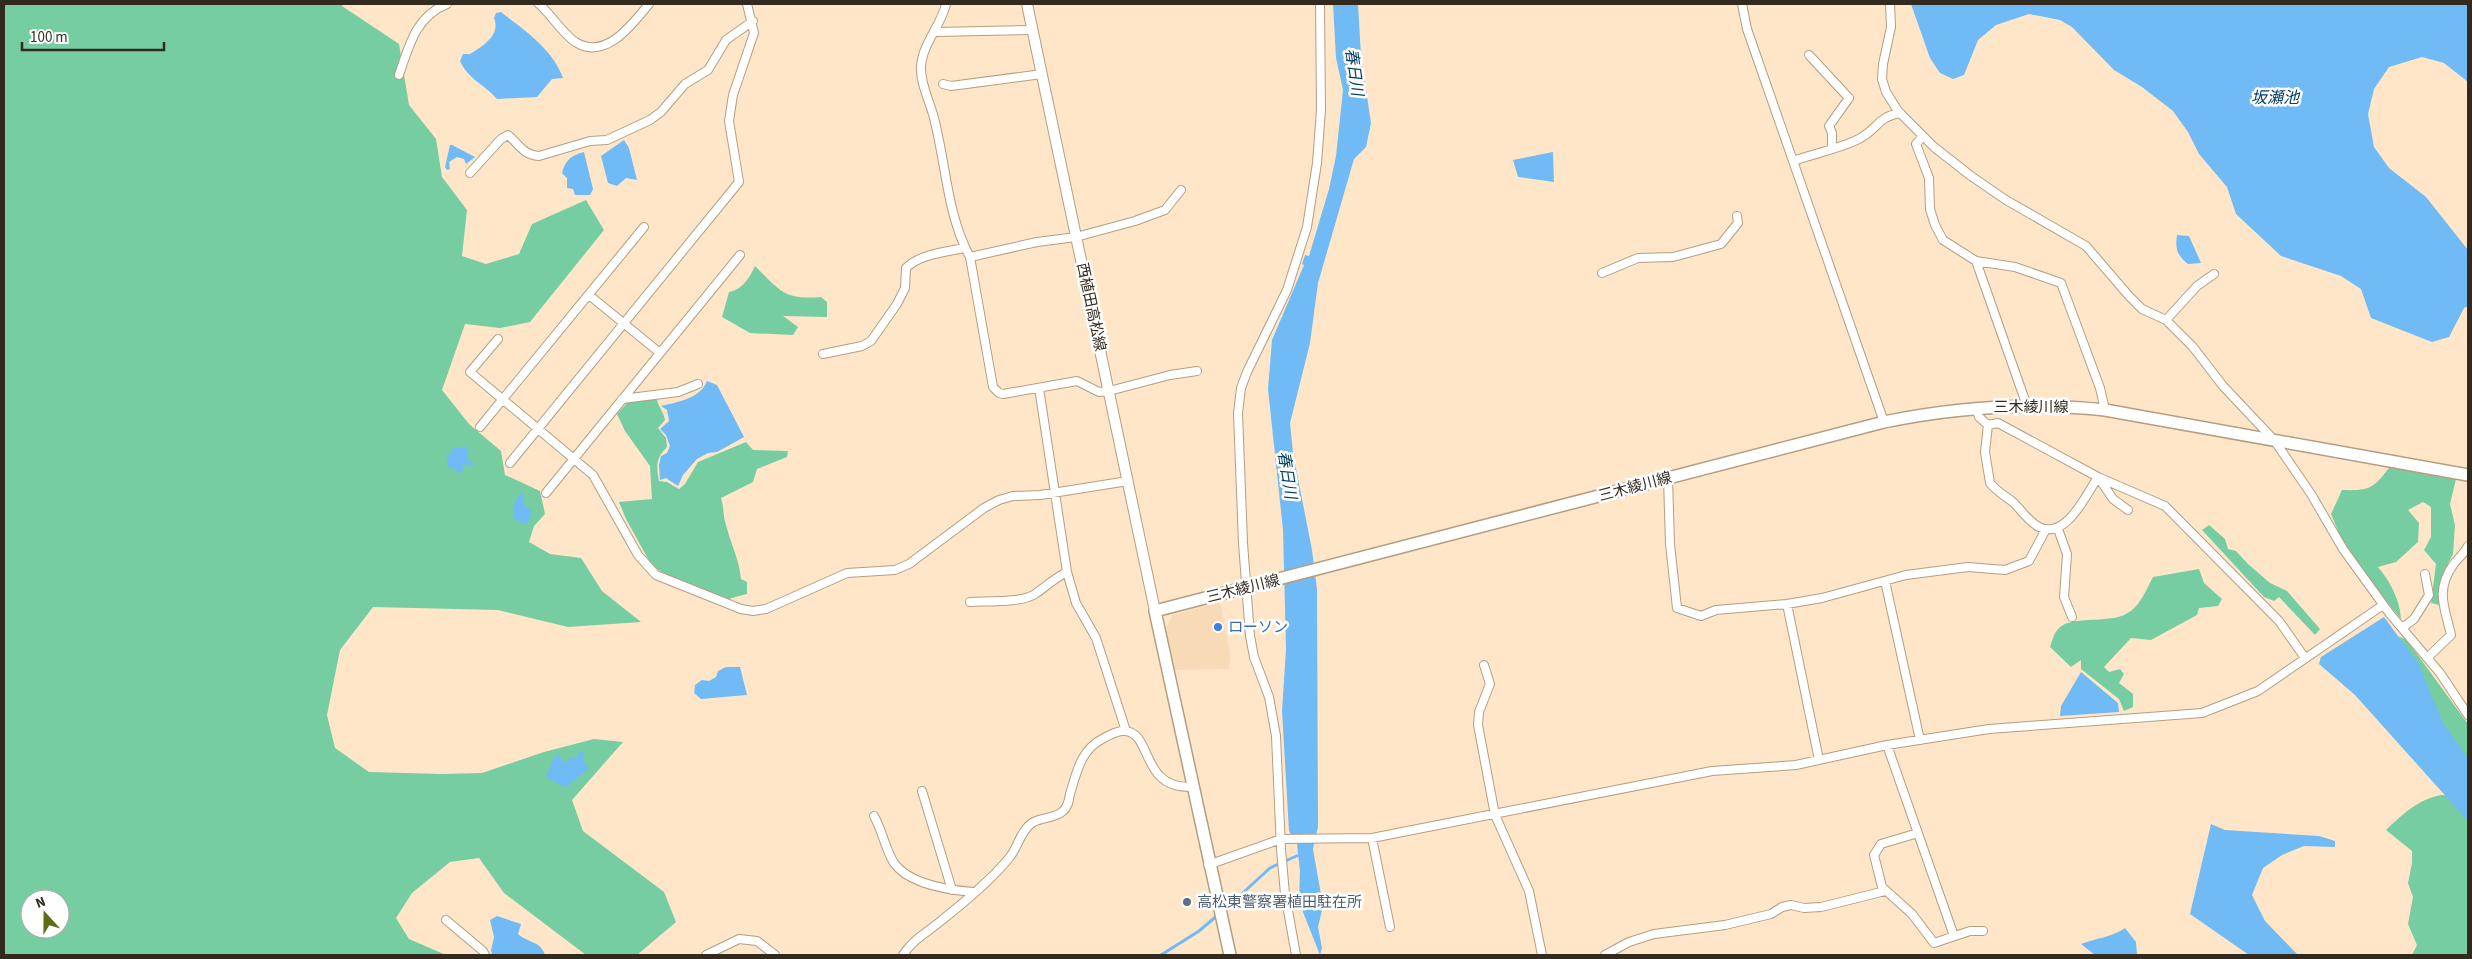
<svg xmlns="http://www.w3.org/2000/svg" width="2472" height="959" font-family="'Source Sans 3','Noto Sans JP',sans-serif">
  <rect width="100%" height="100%" fill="#ffe6c8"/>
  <path fill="#f8dbb6" d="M1220 602 1230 654 1229 669 1173 670 1165 630 1173 615Z"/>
  <path fill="#76cda2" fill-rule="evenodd" d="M4 4H342V6L399 44 409 105 436 139 442 177 467 210 462 256 486 264 519 254 532 224 586 200 604 230 530 322 500 328 465 324 442 390 469 424 501 451 505 475 540 491 545 514 534 526 529 542 550 554 581 558 602 591 641 622 568 627 498 610 373 607 340 650 327 715 335 748 369 772 442 774 482 773 544 752 594 739 623 742 572 800 583 831 664 892 676 922 637 955H586L504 893 479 858 450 862 412 893 396 918 409 939 446 955H4ZM30 899H60V929H30Z
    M755 266C780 290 783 300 821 297L827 302V317L783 316 798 327 793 335 750 333 722 317 729 292C742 290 750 277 755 266Z
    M657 399C658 407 664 412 665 420L658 428 666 438 667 447C656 458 656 465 659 481L667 482 679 489 685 484 698 462 746 442 753 450 788 451 787 457 757 469 753 482 721 498C724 507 723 516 726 525 731 544 739 559 741 579L747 582V594L728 599 674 579 652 566 626 519 619 502 652 499 650 466 625 431 617 414 628 402Z
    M2391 465 2456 479 2450 504 2455 525 2453 554 2444 571 2439 605 2431 603 2436 564 2424 550 2431 537V507L2423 502 2408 510 2419 523 2418 542 2396 562 2378 567C2390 581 2400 600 2401 619L2365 576 2343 543 2331 514 2342 490C2371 491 2374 488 2391 465Z
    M2209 525 2225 539 2228 549 2236 551 2248 564 2270 583 2287 591 2320 629 2315 635 2279 597 2274 601 2264 597 2202 530Z
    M2199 569 2204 583 2222 599 2218 606 2199 608 2197 615 2151 640 2131 638 2104 667 2109 672 2120 669 2124 674 2119 683 2133 694V707L2124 711 2119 699 2081 669V660L2071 667 2050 647C2052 641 2054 633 2058 629 2070 615 2107 624 2126 614 2140 607 2146 590 2153 577Z
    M2396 636 2406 639 2468 724V767L2457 761Z
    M2441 795 2456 796 2468 810V955H2412L2417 945 2408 924 2413 897 2408 883 2412 863V851L2386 830C2403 814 2417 800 2441 795Z"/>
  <path fill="#70baf6" d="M1333 4H1358L1361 56 1371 123 1366 147 1354 159 1318 283 1310 343 1290 423 1293 453 1312 550 1317 589 1318 827 1313 849 1323 906 1318 927 1322 948 1320 955 1299 902 1300 871 1297 844 1289 831 1282 711 1286 649 1283 530 1268 389 1272 340 1304 265 1302 264 1305 255 1309 256 1329 189 1336 156 1343 90 1336 58Z
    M1911 4H2468V82L2444 63 2422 57 2389 67 2374 89 2368 114 2374 147 2389 168 2426 197 2468 250V306L2464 308 2449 337 2432 342 2371 318 2361 289 2341 276 2281 256 2236 214 2227 187 2199 154 2188 132 2173 111 2142 87 2114 70 2072 27 2060 20 2029 14 1996 25 1978 40 1964 75 1953 79 1940 73 1930 58Z
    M501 12C525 31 552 48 563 78L552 79 537 97 497 99C485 85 468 79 460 61L463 54H470C483 46 501 35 494 18L496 13Z
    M624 140 629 148 637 180 626 178 617 186 608 183 601 156Z
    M450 145H452L475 157 466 164 464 159 457 157 449 162 450 169 447 170 445 167Z
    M584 152 593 189 590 195H575L573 189 567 188V178L562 173C565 160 572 155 584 152Z
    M1553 152 1554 182 1518 177 1513 160Z
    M2177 235 2189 236 2201 263 2188 264C2177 255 2175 249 2177 235Z
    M707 381 717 385 744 437 717 452 708 453 697 459 683 475 678 486 666 478 660 480 659 465 661 456 667 453 670 446 666 435 660 429 669 421 667 410 661 406C677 402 700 399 707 381Z
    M464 446 467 448 468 459 474 464 473 466 466 464 463 466 462 473 457 472 454 468H446L448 464 446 457 450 454 454 447 460 448Z
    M520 493H523C522 501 524 507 532 510L528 523 524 524 514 518 513 506Z
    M2384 617 2418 663 2444 725 2468 758V821L2355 695 2319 664 2321 657Z
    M726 667H740L747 695 701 699 694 693 695 685 702 680 709 681 716 677 718 671Z
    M2081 672 2118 703 2119 712 2060 716 2061 706Z
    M579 750 584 752 583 761 589 768 569 785 564 787 546 777 553 760 558 753 564 763 572 757H578Z
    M2211 824 2225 830 2319 836 2335 841V847L2304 846 2282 855 2263 868 2252 895 2265 921 2298 955H2249L2190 914Z
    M497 916 521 924 518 934C528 943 541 941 545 955H492L491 950 494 937 490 920Z
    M2125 928 2136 942 2137 955H2095L2081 944C2094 939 2115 936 2125 928Z"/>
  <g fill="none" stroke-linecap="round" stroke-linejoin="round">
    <path stroke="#70baf6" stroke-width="3" d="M1224 910 1270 868 1301 854
      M1161 955 1199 931 1219 914"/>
    <g stroke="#b49e82" stroke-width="10">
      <path id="street" d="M539 4C551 14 564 36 577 43 607 60 633 23 649 4
        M946 4C941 26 922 44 921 67 920 83 930 102 934 118 946 164 947 215 970 257L993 387 999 393 1003 394 1077 381 1099 392 1109 391 1170 375 1197 371
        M1742 4 1747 29 1884 422
        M1890 4 1891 27 1883 64 1882 79 1886 92 1898 111 1934 147 1971 176 2006 200 2086 246 2129 296 2142 309 2166 320 2193 347 2223 386 2274 440 2311 494 2343 549 2390 614 2440 673 2468 715
        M936 32 1033 30
        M1809 55 1849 98 1829 126 1832 133V148
        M399 75C409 46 416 16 447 4
        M943 84 951 86 1042 74
        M1923 136 1916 144 1929 178 1930 209 1935 225 1943 240 1976 261 2027 406
        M1793 161C1809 155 1850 146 1862 137 1879 127 1878 117 1900 113
        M470 173 501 139 508 135C519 144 523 155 539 156L590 141 607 140 650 120 661 112 685 84 708 70 726 40 753 21
        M970 257 1037 242 1076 237 1135 221 1165 210 1181 190
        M1976 261 2015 267 2061 283 2100 388 2105 410
        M1602 273 1638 258 1673 257 1721 244 1738 223 1737 216
        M589 295 660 353
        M2166 320 2197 286 2214 274
        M498 339 470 372 593 475 638 555 656 575 741 609 753 611 766 609 847 573 895 570 909 564 984 508 999 500 1013 496 1040 495 1128 481
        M823 354 862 346 871 341 897 304 905 288 906 268C920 254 946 252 964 248
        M1039 388 1067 572 1076 603 1096 638 1126 731
        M622 399 678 392 698 384
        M1976 408 1979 417 1988 425 1985 452 1990 483C1997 492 2006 496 2014 503 2022 511 2028 521 2039 527 2066 540 2086 495 2098 477L2165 506 2279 621 2305 658
        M1988 425 1998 423 2098 477 2113 499 2128 510
        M480 427 644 227
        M510 463 739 182 729 121 733 95 754 33 747 4
        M1668 478 1670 544 1677 608 1701 616 1716 610 1787 604 1822 598 1906 575 1968 567 2005 570 2029 561 2046 529
        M546 493 740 255
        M2058 529 2067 554 2064 597 2072 617
        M1885 581 1920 740
        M970 602C986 601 1022 603 1035 594 1047 586 1053 579 1067 572
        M1787 604 1819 760
        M2402 628 2414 619 2429 595 2425 574
        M2427 658 2451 635C2445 608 2435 591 2453 565 2458 558 2464 554 2468 546
        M1484 665 1490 684 1479 712 1478 725 1495 815 1529 891 1542 955
        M1887 745 1954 936
        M922 791 952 890
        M874 816C882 830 886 851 894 863 909 884 949 890 973 892
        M1918 833 1881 844 1874 855 1882 887 1912 914 1934 943 1970 931H1983
        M1372 838 1390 927
        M1208 865 1281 839 1372 838 1712 771 1796 765 1887 745 1989 729 2202 713 2258 691 2383 605
        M446 920 483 951 485 955
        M706 955 739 939 757 941 775 955
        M903 955C913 939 928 932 942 920 961 905 994 877 1009 858 1018 848 1020 831 1032 823 1041 817 1055 819 1063 811 1068 807 1069 800 1070 794 1077 771 1081 749 1104 738 1110 735 1117 730 1125 731 1153 733 1140 789 1192 787
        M1296 955 1285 894 1281 849 1276 736 1269 697 1254 657 1250 636 1243 543 1238 413 1241 388 1247 372 1287 290 1307 227 1317 163 1321 110 1320 4
        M1605 955 1629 942 1654 934 1725 925 1771 914 1782 907 1791 905 1804 908 1821 907 1885 891"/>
    </g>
    <g stroke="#b49e82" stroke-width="12">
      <path id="secondary" d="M1027 4 1155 611"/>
    </g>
    <g stroke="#b49e82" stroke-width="14">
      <path id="primary" d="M1230 955 1155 611 1884 422C1957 407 2030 402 2105 410L2468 475"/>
    </g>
    <use href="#street" stroke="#fff" stroke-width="8"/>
    <use href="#secondary" stroke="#fff" stroke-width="10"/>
    <use href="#primary" stroke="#fff" stroke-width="11"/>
  </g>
  <circle fill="#3f7fe0" stroke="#fff" stroke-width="2" cx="1218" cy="627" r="5"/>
  <circle fill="#5c6f8a" stroke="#fff" stroke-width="2" cx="1187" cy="902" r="5"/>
  <g text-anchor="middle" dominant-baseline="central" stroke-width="5" stroke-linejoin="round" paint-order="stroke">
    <g font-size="15" fill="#332a1f" stroke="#fff">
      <text transform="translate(1091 307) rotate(78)">西植田高松線</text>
      <text x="2031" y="407">三木綾川線</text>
      <text transform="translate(1635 487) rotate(-15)">三木綾川線</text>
      <text transform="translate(1243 589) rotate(-14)">三木綾川線</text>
    </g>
    <g font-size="15" fill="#366cbe" stroke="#fff" text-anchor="start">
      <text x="1228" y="627">ローソン</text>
    </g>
    <g font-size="15" fill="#4e5e75" stroke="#fff" text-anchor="start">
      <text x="1197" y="902">高松東警察署植田駐在所</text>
    </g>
    <g font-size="16" font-style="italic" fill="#033f65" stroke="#fff">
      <text transform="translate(1354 72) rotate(82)">春日川</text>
      <text x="2275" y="98">坂瀬池</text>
      <text transform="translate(1287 475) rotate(81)">春日川</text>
    </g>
  </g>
  <rect width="2472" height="959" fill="none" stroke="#332a1f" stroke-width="10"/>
  <g transform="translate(45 914) rotate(339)"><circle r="24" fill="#ffffff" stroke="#adaaa5"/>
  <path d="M0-4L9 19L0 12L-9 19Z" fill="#606c15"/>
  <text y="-8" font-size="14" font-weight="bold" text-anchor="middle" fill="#332a1f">N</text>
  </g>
  <path d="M22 42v8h142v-8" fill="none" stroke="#332a1f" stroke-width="2.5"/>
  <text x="30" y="42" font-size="15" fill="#332a1f" stroke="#ffffff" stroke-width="4" paint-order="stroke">100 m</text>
</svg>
